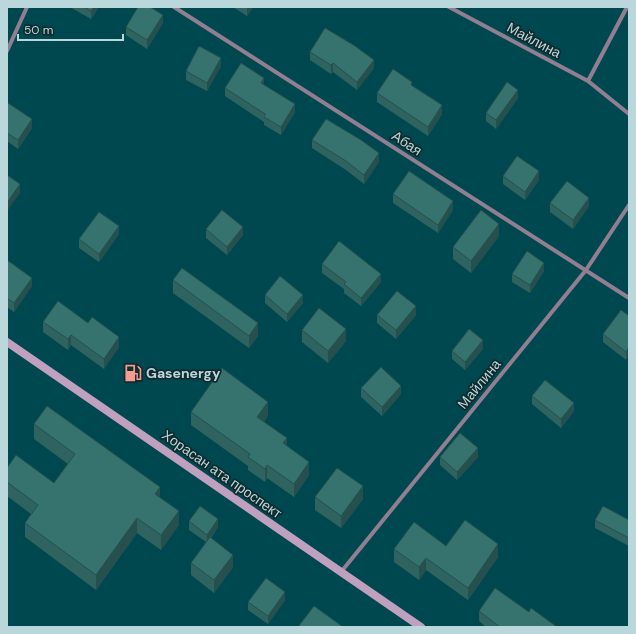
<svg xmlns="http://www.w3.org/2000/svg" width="636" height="634" font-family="'DM Sans',sans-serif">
  <rect width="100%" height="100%" fill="#004850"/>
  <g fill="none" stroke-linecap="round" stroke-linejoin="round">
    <path stroke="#927e91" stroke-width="4" d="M174 7 629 298
      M449 7 588 81 629 114
      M7 51 27 7
      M588 81 627 7
      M341 572 586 270 629 205"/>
    <path stroke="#c0a0bf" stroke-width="8" d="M7 342 421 627"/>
  </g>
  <path fill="#2e635f" d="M70 7H99L91 19Z
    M233 7H253L247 16Z
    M163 23 147 49 126 35V27Z
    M310 52 374 68 357 90 333 72 331 74 310 60Z
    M221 66 207 91 186 80V71Z
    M264 85 295 112 281 135 264 125V122L225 96V88Z
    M412 86 442 114 428 136 377 102V93Z
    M518 98 496 129 486 121V113Z
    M7 105 32 128 18 149 7 141Z
    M312 140 379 162 364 184 346 170 312 148Z
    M503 176 539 180 525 200 503 184Z
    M393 194 453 210 438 233 393 203Z
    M550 203 589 206 573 229 550 212Z
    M206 229 243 235 227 255 206 238Z
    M119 234 99 262 79 248V239Z
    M499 236 471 273 453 259V247Z
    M7 260 32 286 14 312 7 307Z
    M322 264 381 282 361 306 344 293V289L322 273Z
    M544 271 530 293 512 282V274Z
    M173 280 258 336 249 348 173 293Z
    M265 295 303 303 287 322 265 303Z
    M377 315H416L396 339 377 323Z
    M629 316 626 360 603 342V334Z
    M43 322 119 347 104 369 71 345 68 350 43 332Z
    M302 330 346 341 328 363 302 342Z
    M483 349 465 370 452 359V351Z
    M361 388 401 394 382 416 361 397Z
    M532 396 574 411 561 428 532 404Z
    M191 412 268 415 264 422 287 446 309 475 294 497 267 478 265 482 248 470V466L191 425Z
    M34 424 160 497 179 525 161 550 137 533 96 590 25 537V523L31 514 7 496V468L54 483 68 464 34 439Z
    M440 457H478L457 480 440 465Z
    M315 497 363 499 341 528 315 510Z
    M595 520H629V546L595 528Z
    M189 521 218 527 211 538 233 567 214 593 191 575V563L206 542 189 530Z
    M446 546 498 557 468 600 426 570 419 580 394 562V549Z
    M285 600 268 624 248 610V602Z
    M479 611 529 612 557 627H486L479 621Z"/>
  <path fill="#26504d" d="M94 7H99L91 19V11Z
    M247 7H253L247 16Z
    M163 15V23L147 49V40Z
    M221 58V66L207 91V83Z
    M374 60V68L357 90V82Z
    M333 63V72L331 74V65Z
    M264 78V87L261 83Z
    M518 90V98L496 129V120Z
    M295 104V112L281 135V127Z
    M442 105V114L428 136V127Z
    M32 119V128L18 149V140Z
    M379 153V162L364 184V175Z
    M539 171V180L525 200V192Z
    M20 184V193L7 211V203Z
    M589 198V206L573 229V220Z
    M453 201V210L438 233V225Z
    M499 224V236L471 273V261Z
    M119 226V234L99 262V254Z
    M243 227V235L227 255V247Z
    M544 263V271L530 293V285Z
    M381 274V282L361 306V298Z
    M32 278V286L14 312V303Z
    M303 295V303L287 322V314Z
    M416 306V315L396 339V330Z
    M258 323V336L249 348V336Z
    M346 329V341L328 363V351Z
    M71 335V345L68 350V339Z
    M119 337V347L104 369V359Z
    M483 340V349L465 370V362Z
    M629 347V356L626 360V352Z
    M401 386V394L382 416V407Z
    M268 402V415L257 431V417Z
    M574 403V411L561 428V419Z
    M287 438V452L283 443Z
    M478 448V457L457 480V472Z
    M309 462V475L294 497V484Z
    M267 465V478L265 482V469Z
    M363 486V499L341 528V516Z
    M160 487V502L155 494Z
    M179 511V525L161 550V535Z
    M137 518V533L96 590V575Z
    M218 519V527L207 543V535Z
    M498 544V557L468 600V588Z
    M233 555V567L214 593V580Z
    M426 558V570L419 580V567Z
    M285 592V600L268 624V616Z"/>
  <path fill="#36736e" stroke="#26504d" d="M84 7H94L91 11Z
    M138 7H150L163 15 147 40 126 27Z
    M325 28 355 46 374 60 357 82 333 63 331 65 310 52Z
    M199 46 221 58 207 83 186 71Z
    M241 63 264 78 261 83 295 104 281 127 264 117 265 114 225 88Z
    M393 69 412 82 411 85 442 105 428 127 377 93Z
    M507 82 518 90 496 120 486 113Z
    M8 103 32 119 18 140 7 133V105Z
    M326 119 361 140 379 153 364 175 346 161 312 140Z
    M517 156 539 171 525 192 503 176Z
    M409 171 453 201 438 225 393 194Z
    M7 175 20 184 7 203Z
    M567 181 589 198 573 220 550 203Z
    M222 210 243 227 227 247 206 229Z
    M481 210 499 224 471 261 453 247Z
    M99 212 119 226 99 254 79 239Z
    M339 241 381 274 361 298 344 284 346 282 322 264Z
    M527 251 544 263 530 285 512 274Z
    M7 260 32 278 14 303 7 298Z
    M182 268 258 323 249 336 173 280Z
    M280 276 303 295 287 314 265 295Z
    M397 291 416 306 396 330 377 315Z
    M58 301 88 323 92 317 119 337 104 359 71 335 68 339 43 322Z
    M319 308 346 329 328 351 302 330Z
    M621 310 629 316V347L626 352 603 334Z
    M469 329 483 340 465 362 452 351Z
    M381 367 401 386 382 407 361 388Z
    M222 368 268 402 257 417 287 438 283 443 309 462 294 484 267 465 265 469 248 457 250 454 191 412Z
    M545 380 574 403 561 419 532 396Z
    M47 406 160 487 155 494 179 511 161 535 137 518 96 575 25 523 38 505 7 482V468L16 455 54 483 75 454 34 424Z
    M460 433 478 448 457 472 440 457Z
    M337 468 363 486 341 516 315 497Z
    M200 506 218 519 207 535 189 521Z
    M603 506 629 520V538L595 520Z
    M465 520 498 544 468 588 426 558 419 567 394 549 414 522 446 546Z
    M210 537 233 555 214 580 191 563Z
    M266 578 285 592 268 616 248 602Z
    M495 588 529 612 531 608 557 627H500L479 611Z
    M314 606 343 627H298Z"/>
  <defs>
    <g id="fuel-bare" transform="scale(1.38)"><path d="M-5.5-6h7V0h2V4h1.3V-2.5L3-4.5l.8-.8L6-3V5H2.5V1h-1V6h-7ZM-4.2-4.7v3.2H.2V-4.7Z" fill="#f59c91" stroke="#102a2d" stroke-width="2.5" paint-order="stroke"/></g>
  </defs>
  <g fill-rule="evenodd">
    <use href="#fuel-bare" x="133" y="373"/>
  </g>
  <g text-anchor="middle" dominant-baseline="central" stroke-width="3.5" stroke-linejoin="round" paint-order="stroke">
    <g font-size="14" fill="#bad8dc" stroke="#102a2d">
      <text transform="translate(534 40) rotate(28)">Майлина</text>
      <text transform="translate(407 143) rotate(33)">Абая</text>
      <text transform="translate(479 384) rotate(-51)">Майлина</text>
      <text transform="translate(222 474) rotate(35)">Хорасан ата проспект</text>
    </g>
    <g font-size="14" font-weight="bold" fill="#bad8dc" stroke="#102a2d" text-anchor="start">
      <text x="146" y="373">Gasenergy</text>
    </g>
  </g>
  <rect width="636" height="634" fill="none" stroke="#bad8dc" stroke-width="16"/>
  <path d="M18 34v6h105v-6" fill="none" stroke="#bad8dc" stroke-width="2"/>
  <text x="24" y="34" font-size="12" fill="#bad8dc" stroke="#102a2d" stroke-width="3" paint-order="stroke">50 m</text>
</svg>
